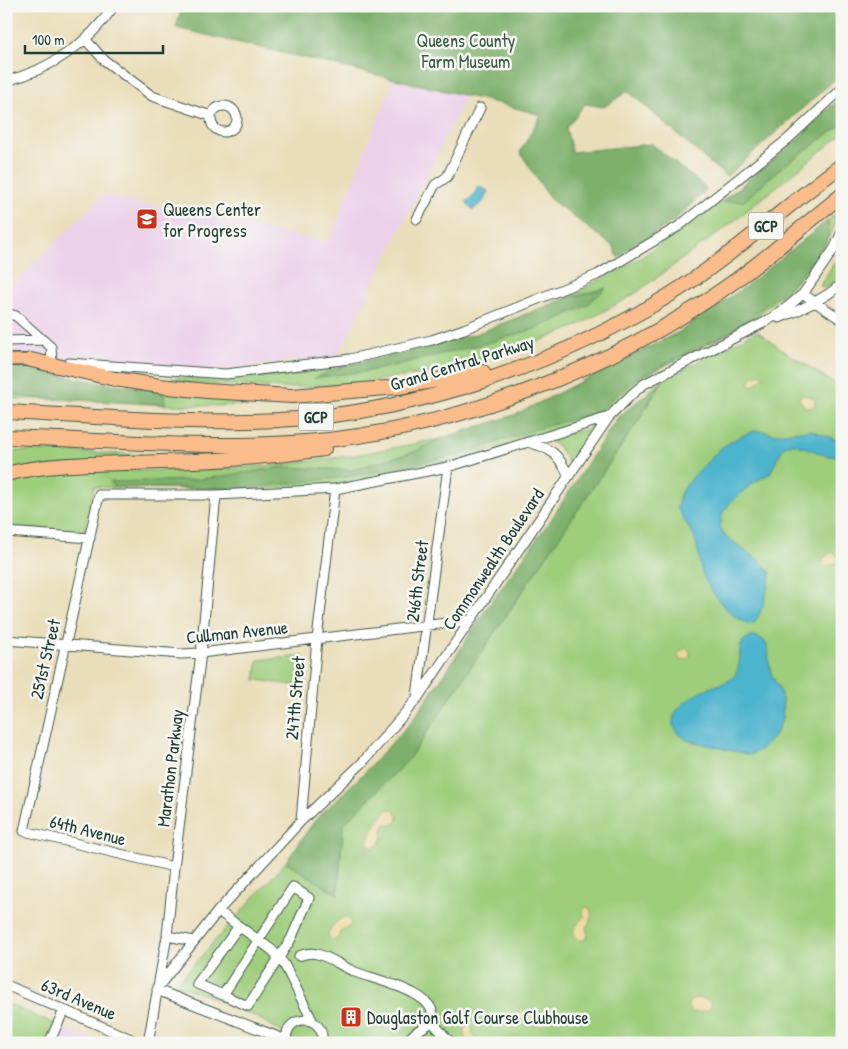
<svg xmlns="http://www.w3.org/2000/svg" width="848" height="1049" font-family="'Patrick Hand',sans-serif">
  <rect width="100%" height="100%" fill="#f6f6f2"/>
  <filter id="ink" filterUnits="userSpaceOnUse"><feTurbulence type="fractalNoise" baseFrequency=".02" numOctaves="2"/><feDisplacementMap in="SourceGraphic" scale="10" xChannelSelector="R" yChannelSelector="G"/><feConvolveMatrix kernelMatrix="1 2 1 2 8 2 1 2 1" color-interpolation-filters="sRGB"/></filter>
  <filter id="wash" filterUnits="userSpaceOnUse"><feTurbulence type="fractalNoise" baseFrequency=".0096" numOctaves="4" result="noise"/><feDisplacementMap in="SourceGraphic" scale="20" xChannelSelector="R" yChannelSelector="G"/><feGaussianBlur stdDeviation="1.12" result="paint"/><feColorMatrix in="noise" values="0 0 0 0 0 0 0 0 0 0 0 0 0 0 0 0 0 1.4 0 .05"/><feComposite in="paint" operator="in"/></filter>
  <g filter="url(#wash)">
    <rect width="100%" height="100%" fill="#eadeba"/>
    <path fill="#ecd1ea" d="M394 80 466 96 337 357 215 370 6 368V291L103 195 328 242Z
      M57 1025 103 1043H49Z"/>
    <path fill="#9ecd7c" stroke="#5e8558" d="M842 96V134L734 221 633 295 577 326 515 351 512 348 456 369 359 383 285 388 172 382V378H243L300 374 389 356 476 334 564 299 639 259 710 211 791 145Z
      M837 213 839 214C820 270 769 313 717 340 692 354 663 364 639 381 624 391 615 407 599 416L444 464 336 484 306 487 243 490 94 487 85 527 83 532 6 527V480L12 478 95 471 207 470 279 465 350 456 440 439 515 415 679 332 749 285Z
      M841 252 838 264 842 266V276L824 288 821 287V284Z
      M757 331 784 351 842 388V1043H292C276 1019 205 996 176 984L286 862 338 895 343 825 408 760 638 421 663 380Z
      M6 368H21L107 384 287 400C273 401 259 404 246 405 166 409 86 397 6 399Z
      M592 428 596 430 595 433 572 463 569 464 559 447 548 440 550 438Z
      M6 451H54L141 455V459L6 470Z
      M303 656 300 686 255 680 258 660Z
      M6 1003 57 1025 49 1043H6Z"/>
    <path fill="#7eb06c" stroke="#4e7650" d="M182 6H842V73L726 177 628 91 604 107 585 104 566 128 572 152 652 144 707 189 675 220 618 258 614 247 550 199 520 152 541 115 497 103 176 28Z
      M842 96V125L840 126 782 167 744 201 722 202 791 145Z
      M828 220 829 233 822 250 791 286 732 331 635 379 597 412 540 428 463 454 355 476 248 488H117L110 482 195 480 284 467 352 470 416 451 440 439 515 415 679 332 749 284Z
      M606 288 586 306 538 328 491 342 376 370 314 378 343 366 389 356 476 334 564 299Z
      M6 368H21L107 384 157 389 164 394 165 404 36 398 6 393Z
      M663 380 638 421 408 760 343 825 338 895 286 862 315 820 364 773 412 721 449 667 486 609 552 518 617 418Z"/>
    <path fill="#eeda9e" stroke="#868c69" d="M761 374 765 376 754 386 749 384 752 377Z
      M802 395H807L815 399V404L811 408 804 406 799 399Z
      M830 553H834L839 558 837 563 825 567 822 565 823 559Z
      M686 648 690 651V656L686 660 680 659 677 654Z
      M390 809H393L398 816 397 822 392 825 386 824 382 829 383 838 377 847H370L368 844C367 831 380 822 386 810Z
      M587 907 589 908C594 915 590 921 586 928L588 935 585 940H579L573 932 578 923 584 917 583 909Z
      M343 917C348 917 351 920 351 925L342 930 337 939 332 940 328 935C329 928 337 921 343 917Z
      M695 998 705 999 712 1004C710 1012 700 1013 692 1012L688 1007V1003Z
      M522 1009 543 1015 546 1018V1021L542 1026 535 1025 531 1020H521L517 1014Z
      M470 1025 473 1029 472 1034 478 1043H467L464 1035V1028Z"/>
    <path fill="#4eb4cd" stroke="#367880" d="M478 186 488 191 483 202 473 210 466 202 474 195Z
      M811 430 842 442V456H828L795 444 784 446 770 473 752 484 731 502 723 512 720 527 726 537 760 561 771 573C766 591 765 610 753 624 733 624 705 587 701 569 699 560 699 551 696 542 692 530 683 519 677 508L680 494 690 480 721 448 732 441 743 435 755 431H764L773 434Z
      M754 636 762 639 766 643C770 654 768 667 773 678 776 684 780 688 781 695 788 721 774 745 750 755L687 740 679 734 673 725C673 722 673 717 675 714 680 704 699 691 709 688 716 685 724 684 730 680 749 666 729 639 754 636Z"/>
  </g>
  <g filter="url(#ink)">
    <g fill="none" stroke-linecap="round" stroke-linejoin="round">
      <g stroke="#3d5548" stroke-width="11">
        <path id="minor" d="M86 40 104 60 152 96 211 116
          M6 81C50 70 89 43 114 6
          M211 119a13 13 0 1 1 26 0a13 13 0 1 1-26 0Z
          M417 219 435 185 447 177 480 108
          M803 294 842 320
          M6 313 16 316 51 347 52 362
          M779 318C802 310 823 299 842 284
          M6 341 43 340
          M69 363 226 374 350 359 432 340 464 329 597 275 679 226 788 139 842 89
          M527 442C552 448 558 454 569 476
          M6 532 90 538
          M6 640 181 654 201 653 471 620
          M417 696 448 467
          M301 821 317 639 335 489
          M174 867 24 831 99 495H216L335 489 448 467 609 417
          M293 887 309 898 291 939 248 1006 223 995Z
          M218 911 272 950 284 964 313 1022
          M167 936 194 941
          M299 956C305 954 310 952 317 954 330 957 343 967 355 972 375 980 442 993 432 1022
          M6 985 140 1043
          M158 987 218 911 301 821 362 763 417 699 609 417 632 394 644 384 767 321 786 308 803 294 834 249 842 232
          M157 990 286 1040
          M223 995 197 984 239 926
          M49 1043 64 1010
          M148 1043 167 936 174 867 201 653 216 495
          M287 1043C281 1014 326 1011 322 1043
          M405 1043 416 1032 432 1022 450 1042"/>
      </g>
      <g stroke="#3d5548" stroke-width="14">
        <path id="major" d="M6 360H31"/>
      </g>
      <g stroke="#3d5548" stroke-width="16">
        <path id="highway" d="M31 360 115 379 160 386 207 391 292 396 398 387 483 372
          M6 412C86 416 167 423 247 421 392 420 544 372 668 296 730 258 783 208 842 165
          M6 437C106 440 205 450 305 442 449 432 616 367 732 283 770 256 805 224 842 195
          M6 474C55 462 111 464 161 462 216 461 270 457 324 449"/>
      </g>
      <use href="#minor" stroke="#fff" stroke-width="9"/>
      <use href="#major" stroke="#fabc8b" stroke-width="11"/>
      <use href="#highway" stroke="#fabc8b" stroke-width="14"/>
    </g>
  </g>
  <defs>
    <g id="school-square" transform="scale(1.125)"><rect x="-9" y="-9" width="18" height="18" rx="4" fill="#c8321e" stroke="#f6f6f2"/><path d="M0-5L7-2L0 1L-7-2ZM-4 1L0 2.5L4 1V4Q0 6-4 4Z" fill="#fff"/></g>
    <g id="building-square" transform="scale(1.125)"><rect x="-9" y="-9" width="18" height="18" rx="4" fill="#c8321e" stroke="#f6f6f2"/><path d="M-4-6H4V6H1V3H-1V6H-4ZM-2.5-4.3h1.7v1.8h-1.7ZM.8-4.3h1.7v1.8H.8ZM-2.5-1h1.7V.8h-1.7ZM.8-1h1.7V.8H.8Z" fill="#fff"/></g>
  </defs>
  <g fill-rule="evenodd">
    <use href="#school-square" x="147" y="219"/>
    <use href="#building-square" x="351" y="1017"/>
  </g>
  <g text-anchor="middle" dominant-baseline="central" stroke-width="5" stroke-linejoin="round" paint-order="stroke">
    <g fill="#f6f6f2" stroke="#60746d" stroke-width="1">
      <rect x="748.5" y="212.5" width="35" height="27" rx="4"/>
      <rect x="298.5" y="403.5" width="35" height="27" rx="4"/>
    </g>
    <g font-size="16" font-weight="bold" fill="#1f3d34">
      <text x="766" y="226">GCP</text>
      <text x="316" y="417">GCP</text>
    </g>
    <g font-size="18" fill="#385a42" stroke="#f6f6f2">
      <text x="466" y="40">Queens County<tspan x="466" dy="21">Farm Museum</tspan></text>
    </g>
    <g font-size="18" fill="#1f3d34" stroke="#f6f6f2" text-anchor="start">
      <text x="163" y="209">Queens Center<tspan x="163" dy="21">for Progress</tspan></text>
      <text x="367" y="1017">Douglaston Golf Course Clubhouse</text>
    </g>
    <g font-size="18" fill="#1f3d34" stroke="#f6f6f2">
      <text transform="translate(462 363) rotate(-17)">Grand Central Parkway</text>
      <text transform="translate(493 559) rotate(-56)">Commonwealth Boulevard</text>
      <text transform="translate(417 581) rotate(-83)">246th Street</text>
      <text transform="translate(237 632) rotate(-6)">Cullman Avenue</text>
      <text transform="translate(45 659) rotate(-77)">251st Street</text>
      <text transform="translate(295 698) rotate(-85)">247th Street</text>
      <text transform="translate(170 768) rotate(-83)">Marathon Parkway</text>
      <text transform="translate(88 830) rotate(14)">64th Avenue</text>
      <text transform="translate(79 999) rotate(23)">63rd Avenue</text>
    </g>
  </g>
  <rect width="848" height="1049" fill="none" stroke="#f6f6f2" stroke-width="25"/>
  <path d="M25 45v8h138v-8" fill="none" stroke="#1f3d34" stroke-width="2.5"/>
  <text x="32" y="45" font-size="15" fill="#1f3d34" stroke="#f6f6f2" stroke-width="4" paint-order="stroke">100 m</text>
</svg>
